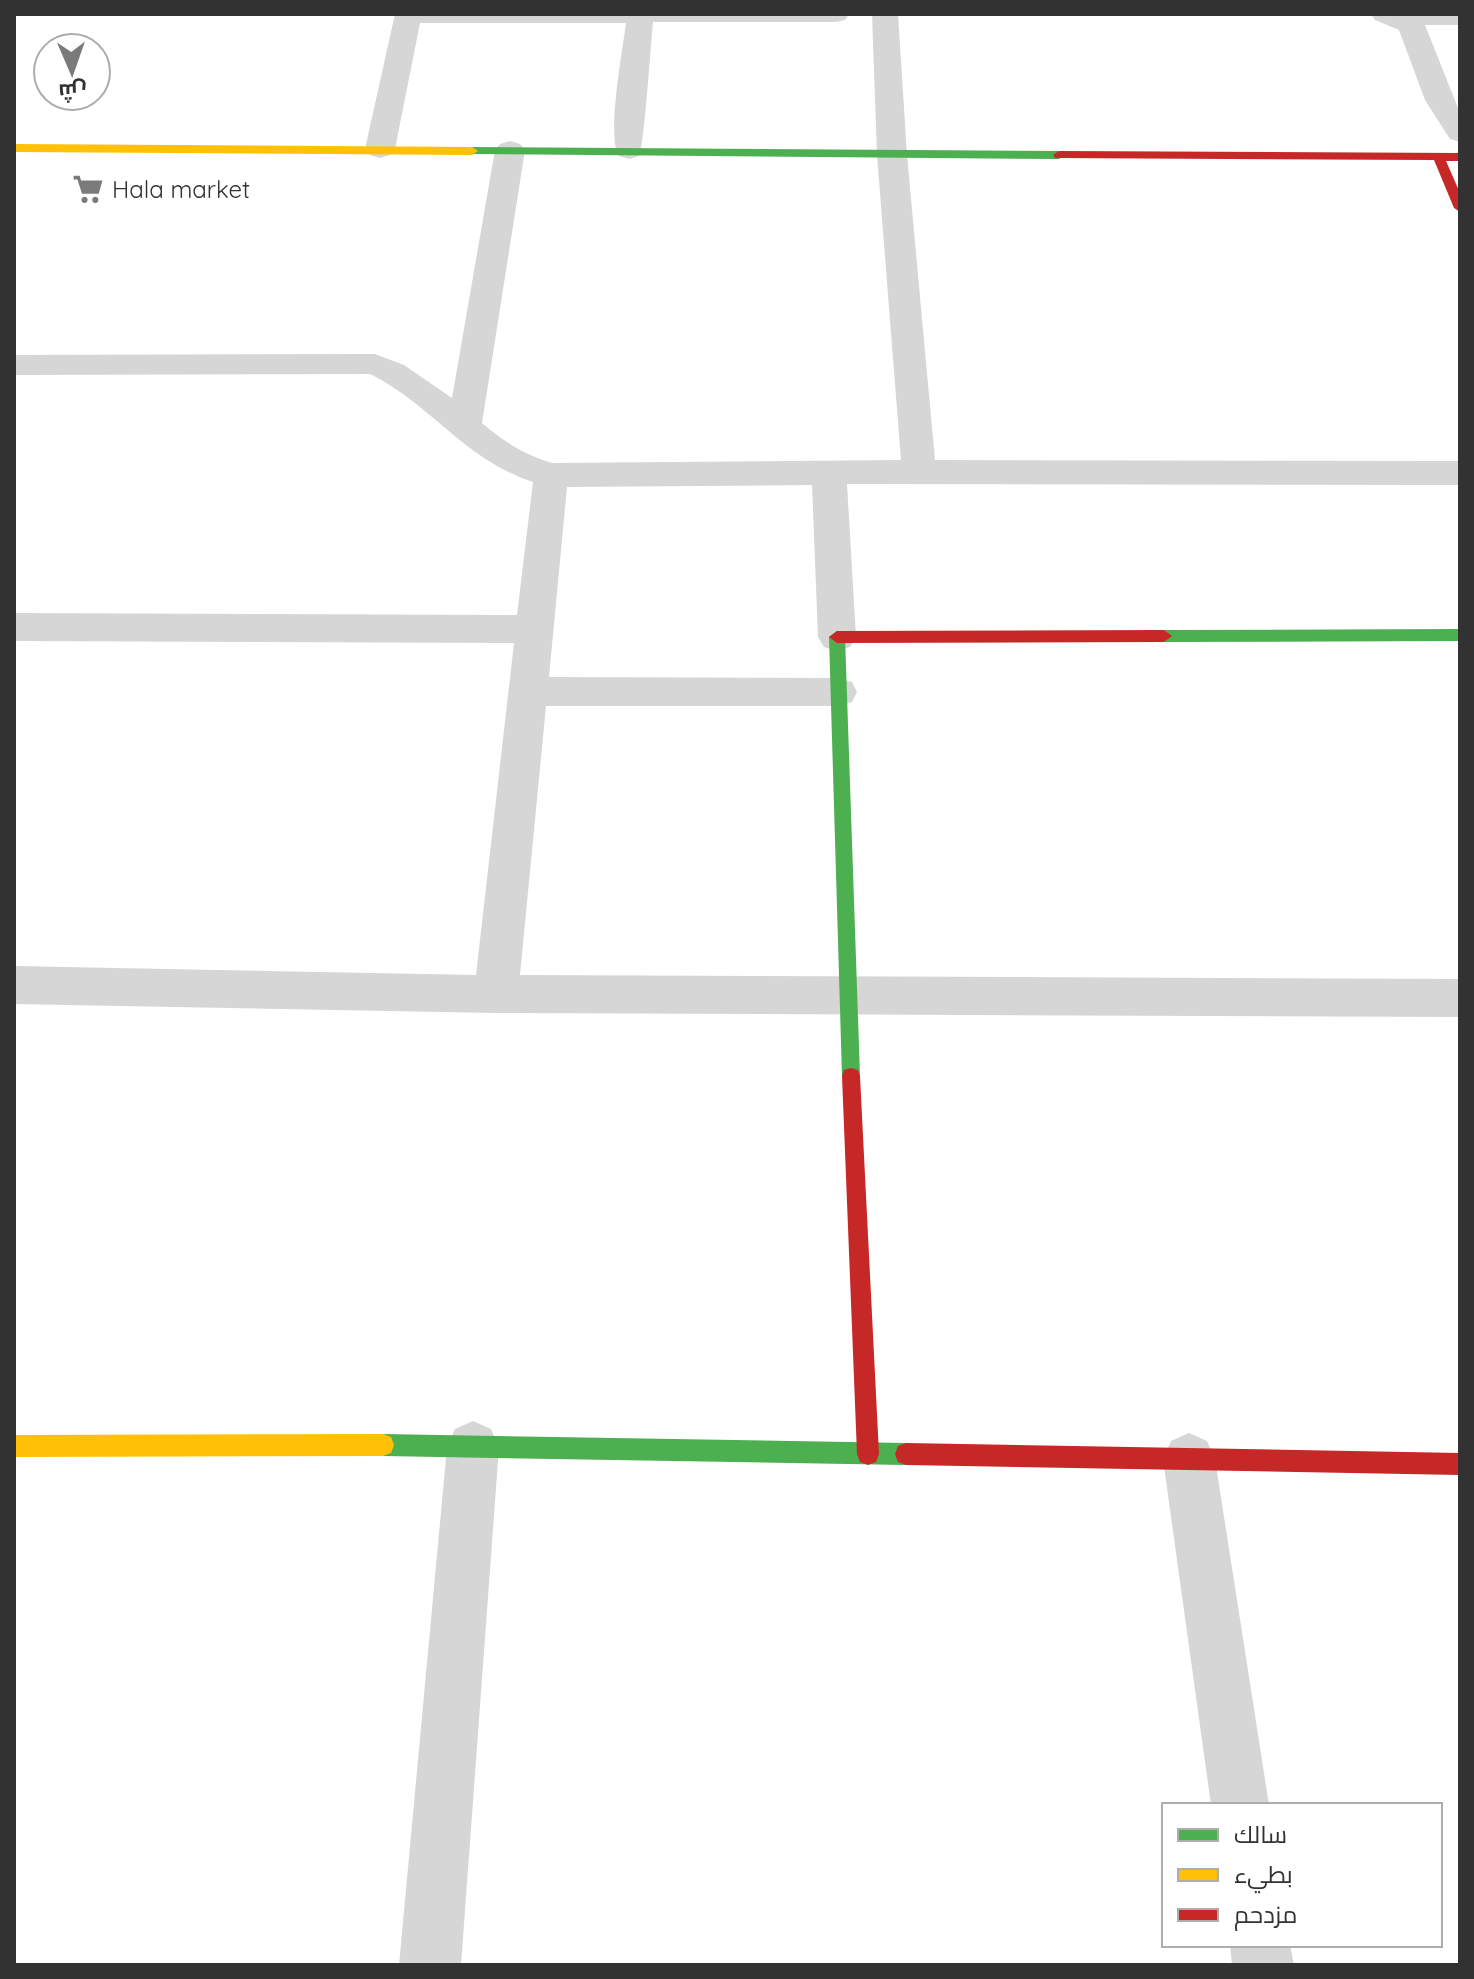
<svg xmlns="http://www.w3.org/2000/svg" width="1474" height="1979" font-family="Quicksand,Cairo,sans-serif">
  <rect width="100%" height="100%" fill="#fff"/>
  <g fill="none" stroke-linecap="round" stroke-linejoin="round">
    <path fill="#d6d6d6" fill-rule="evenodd" d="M395 14H849L845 20 836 22H653C651 42 644 149 639 156L629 159 619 156C606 138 623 48 626 23H420L395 149 390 155 380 158 370 155 365 149Z
      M872 14H898L907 155 935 460 1460 461V485L847 484 856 637 850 647 837 651 824 647 818 637 812 485 567 487 549 677 838 678 852 682 857 692 852 702 838 706H546L520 975 1460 979V1017L496 1013 14 1004V966L476 975 514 643 14 641V613L517 615 533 482C465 460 432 405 370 374L14 375V355L375 354 404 365 452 398 495 150 500 144 510 141 520 144 525 150 482 423C504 442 525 455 552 463L901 460 877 155Z
      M1371 14H1460V25H1425L1460 113V142L1450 139 1425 100 1399 30 1375 20Z
      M473 1421 491 1429 499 1447 461 1965H399L447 1447 455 1429Z
      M1189 1433 1207 1441 1215 1459 1269 1805H1211L1163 1459 1171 1441Z
      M1230 1945H1290L1294 1965H1232Z"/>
    <path fill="#4caf50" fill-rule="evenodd" d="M472 147 1059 151 1065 155 1059 159 468 154V148Z
      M1460 629V641L1164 642 1156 636 1164 630Z
      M837 631 845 637 860 1076 858 1082 851 1084 844 1082 842 1076 829 637Z
      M383 1434 906 1443 914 1446 917 1454 914 1462 906 1465 383 1456 375 1453 372 1445 375 1437Z"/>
    <path fill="#ffc107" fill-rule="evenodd" d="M14 144 472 147 478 151 472 155 14 152Z
      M383 1434 391 1437 394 1445 391 1453 383 1456 14 1457V1435Z"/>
    <path fill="#c62828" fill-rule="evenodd" d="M1059 151 1460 153V161H1446L1460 193V212L1454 208 1434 160 1055 158 1053 155Z
      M1164 630 1172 636 1164 642 837 643 829 637 837 631Z
      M851 1068 858 1070 860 1076 879 1454 876 1462 868 1465 860 1462 857 1454 842 1076 844 1070Z
      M906 1443 1460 1453V1475L906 1465 898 1462 895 1454 898 1446Z"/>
  </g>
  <defs>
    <g id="supermarket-bare" transform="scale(2.4)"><path d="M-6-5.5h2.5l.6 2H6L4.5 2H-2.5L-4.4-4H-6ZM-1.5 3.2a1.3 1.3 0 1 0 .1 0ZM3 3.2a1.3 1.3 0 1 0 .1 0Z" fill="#7a7a7a" stroke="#fff" stroke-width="2.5" paint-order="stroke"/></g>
  </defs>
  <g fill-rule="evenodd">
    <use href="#supermarket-bare" x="88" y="189"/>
  </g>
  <g text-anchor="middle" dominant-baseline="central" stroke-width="8" stroke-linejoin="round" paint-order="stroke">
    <g font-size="24" fill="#323232" stroke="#fff" text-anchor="start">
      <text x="112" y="189">Hala market</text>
    </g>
  </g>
  <rect width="1474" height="1979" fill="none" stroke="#323232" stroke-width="32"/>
  <rect x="1162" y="1803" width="280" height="144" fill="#ffffff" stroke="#adadad" stroke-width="2"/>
  <rect x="1178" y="1829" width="40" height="12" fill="#4caf50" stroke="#adadad" stroke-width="2"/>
  <text x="1234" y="1843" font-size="24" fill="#323232">سالك</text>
  <rect x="1178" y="1869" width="40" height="12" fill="#ffc107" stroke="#adadad" stroke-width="2"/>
  <text x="1234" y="1883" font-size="24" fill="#323232">بطيء</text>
  <rect x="1178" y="1909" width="40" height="12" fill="#c62828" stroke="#adadad" stroke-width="2"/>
  <text x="1234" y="1923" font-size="24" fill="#323232">مزدحم</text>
  <g transform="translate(72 72) rotate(178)"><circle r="38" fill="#ffffff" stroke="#adadad" stroke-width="2"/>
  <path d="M0-6L14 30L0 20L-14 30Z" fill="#7a7a7a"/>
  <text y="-12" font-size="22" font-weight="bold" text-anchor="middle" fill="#323232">ش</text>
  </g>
</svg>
